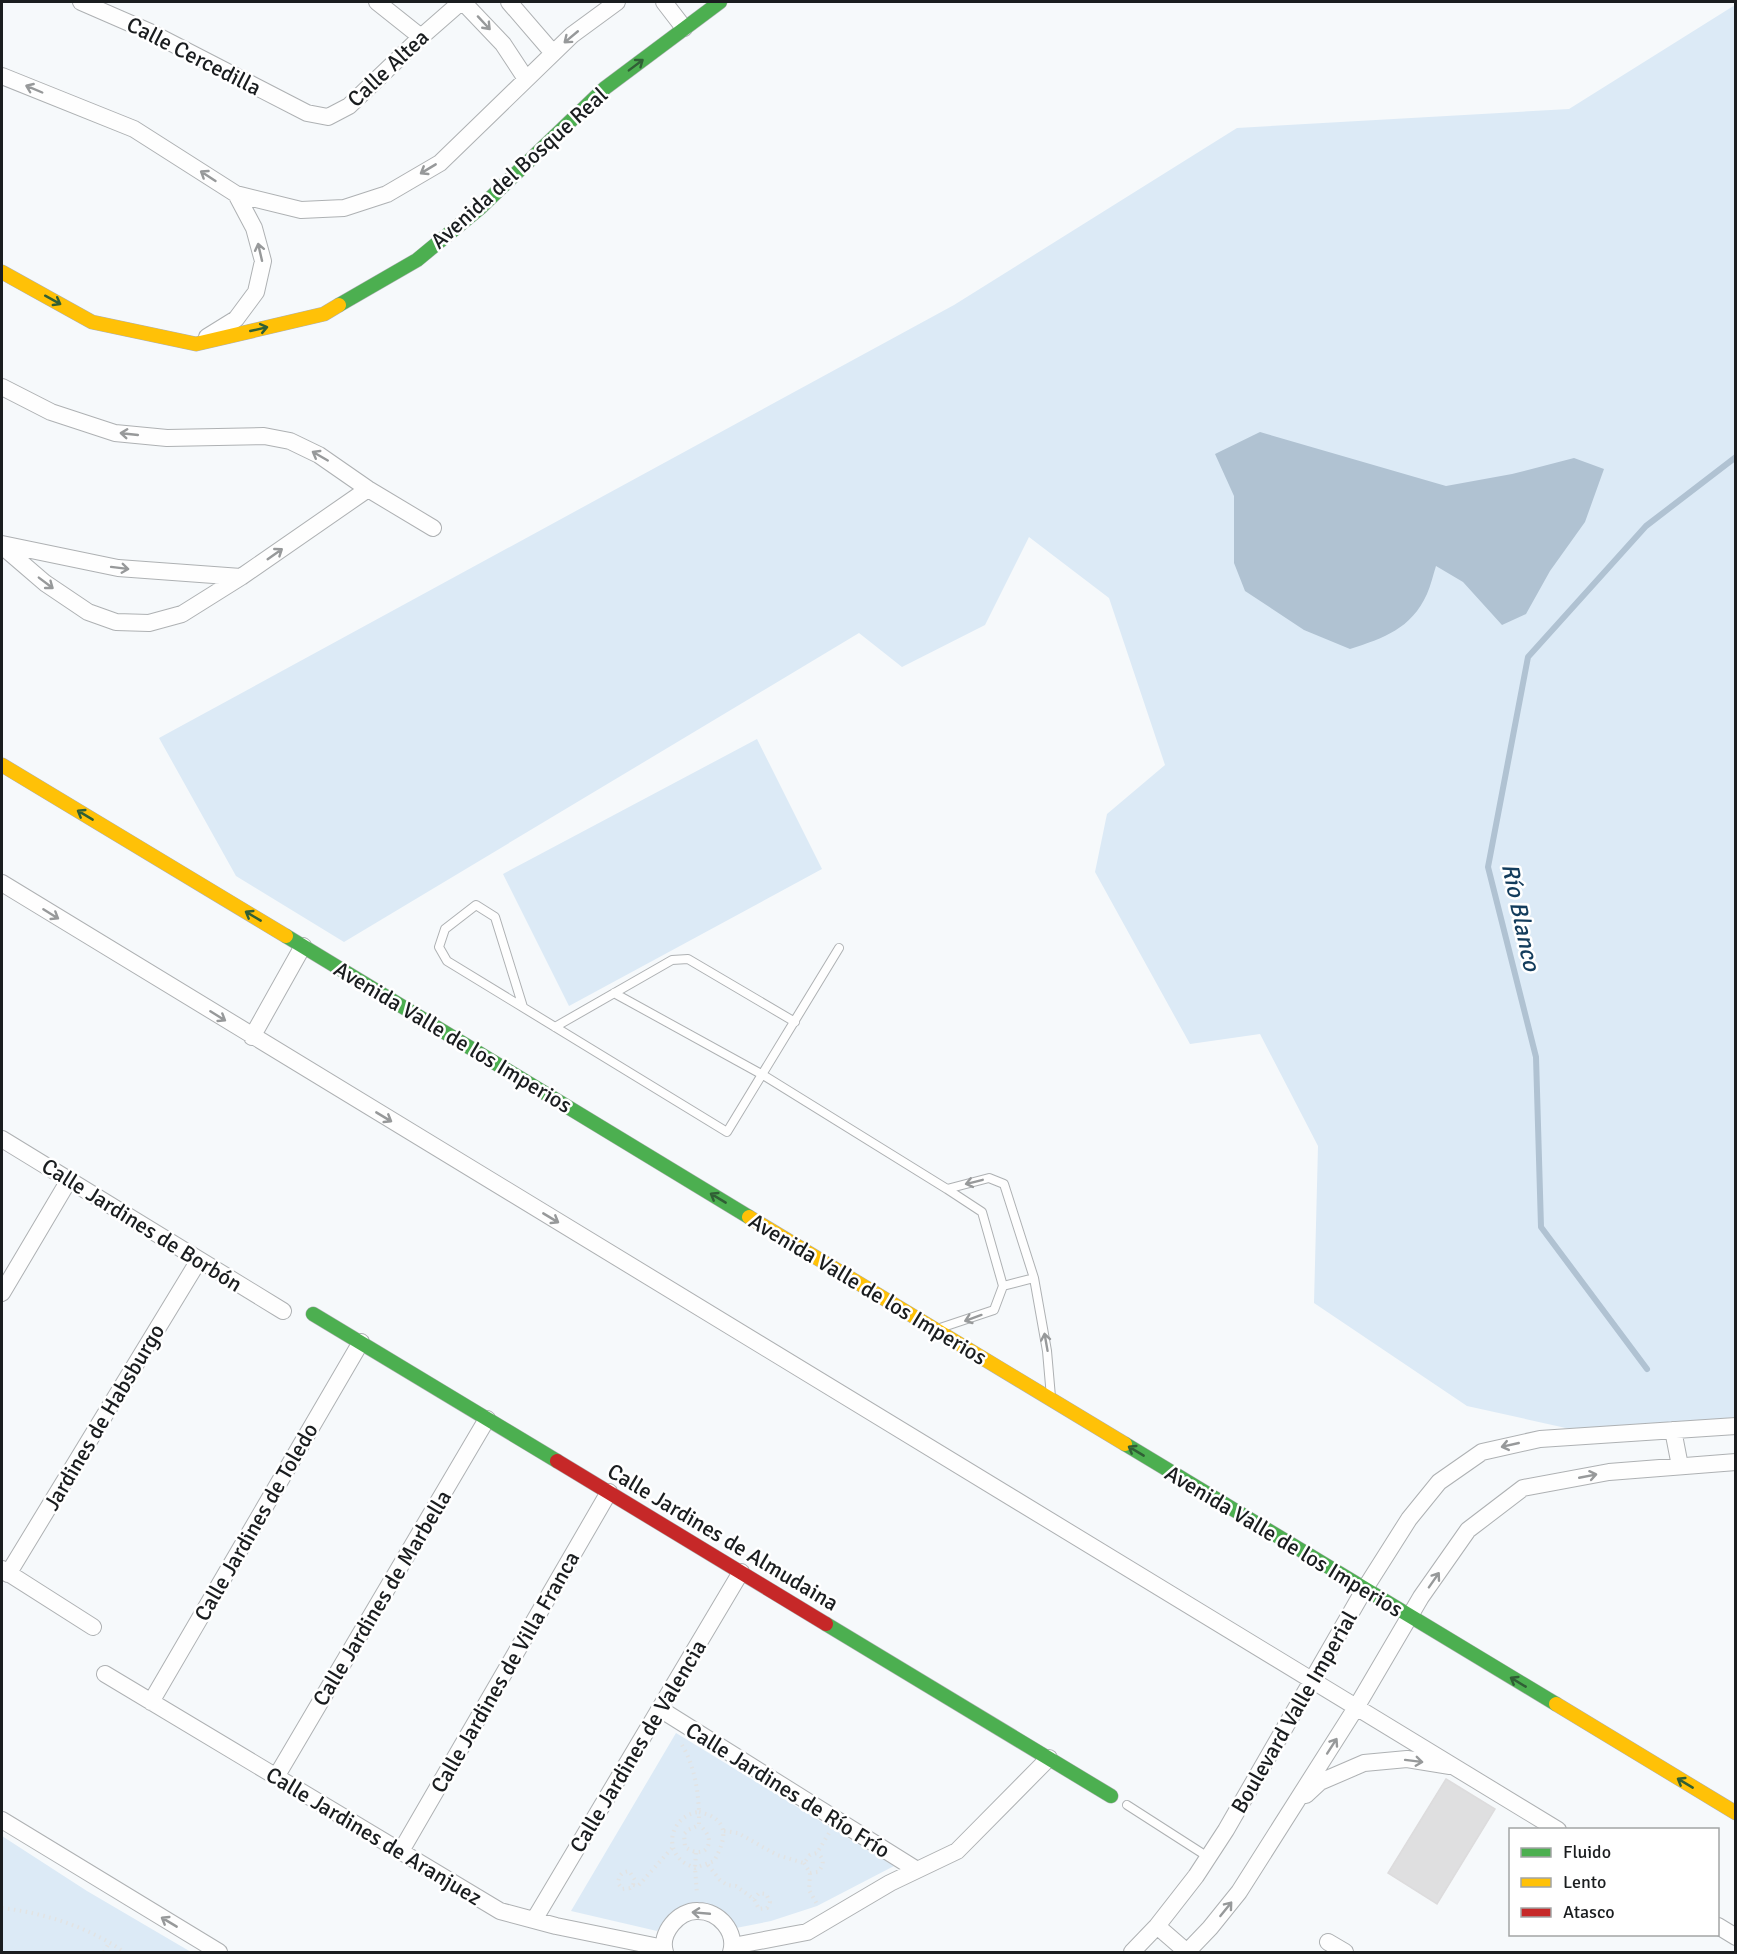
<svg xmlns="http://www.w3.org/2000/svg" width="1737" height="1954" font-family="Signika,sans-serif">
  <rect width="100%" height="100%" fill="#f6f9fb"/>
  <path fill="#dceaf6" d="M1735 5V1417L1593 1434 1467 1406 1314 1303 1318 1146 1260 1034 1190 1044 1095 872 1107 814 1165 765 1109 598 1029 537 985 625 902 667 859 633 344 942 236 876 159 738 954 305 1237 128 1569 109Z
    M757 739 822 869 569 1006 503 874Z
    M676 1733 894 1866 817 1906 771 1921 736 1928 722 1911 667 1918 657 1931 571 1911Z
    M2 1836 87 1891 191 1952H2Z"/>
  <path fill="#b0c2d2" d="M1260 432 1446 486 1512 474 1574 458 1604 469 1585 522 1550 571 1526 614 1502 625 1463 582 1436 566C1433 575 1431 585 1427 594 1411 629 1384 638 1350 649L1304 630 1245 591 1234 563V496L1215 454Z"/>
  <g fill="none" stroke-linecap="round" stroke-linejoin="round">
    <path stroke="#b0c2d2" stroke-width="6" d="M1647 1369 1541 1227 1536 1057 1488 867 1528 657 1646 526 1736 457"/>
  </g>
  <path fill="#dfdfe0" stroke="#dddcdd" stroke-width="1.5" d="M1446 1779 1495 1809 1437 1904 1388 1873Z"/>
  <g fill="none" stroke-linecap="round" stroke-linejoin="round">
    <g stroke="#aeb1b3" stroke-width="10">
      <path id="lane" d="M614 993 763 1075 947 1189
        M523 1007 495 917 476 905 445 929 439 947 447 961 727 1132 839 948
        M555 1027 672 960 688 959 795 1022
        M1003 1286 1034 1278
        M940 1328 994 1310 1003 1286 982 1212 947 1189 989 1178 1004 1184 1034 1278 1047 1351 1051 1397
        M1127 1805 1208 1857"/>
    </g>
    <g stroke="#aeb1b3" stroke-width="18">
      <path id="street" d="M81 2 150 32 307 113 328 117 349 106 421 37 461 2
        M377 2 421 37
        M463 2 503 44 526 79
        M509 2 553 53
        M664 2 684 28
        M2 76 134 129 236 194 301 210 344 208 387 194 440 163 572 35 617 2
        M207 337 236 319 256 292 263 261 254 228 236 194
        M2 387 51 412 115 433 167 438 264 436 290 441 319 455 368 489 433 528
        M2 544 118 568 241 577
        M2 546 45 583 88 612 116 622 149 623 182 614 241 577 368 489
        M2 883 1558 1830
        M252 1037 303 946
        M2 1139 283 1311
        M2 1293 69 1180
        M1673 1430 1680 1466
        M2 1569 93 1627
        M8 1574 199 1260
        M105 1674 500 1911 556 1926 664 1948
        M151 1702 361 1342
        M660 1709 917 1870
        M276 1777 487 1419
        M1306 1795 1320 1782 1364 1763 1407 1759 1450 1766
        M2 1820 219 1952
        M401 1851 609 1492
        M534 1920 741 1572
        M1157 1926 1187 1952
        M1718 1926 1736 1937
        M1328 1942 1345 1952
        M733 1946 807 1932 890 1883 957 1851 1049 1758
        M665 1952C659 1933 679 1910 698 1911 719 1911 737 1932 731 1952
        M1132 1952 1157 1926 1196 1876 1226 1830 1364 1590 1409 1519 1439 1482 1482 1452 1540 1439 1736 1426
        M1187 1952 1210 1928 1239 1892 1357 1706 1421 1597 1468 1530 1523 1488 1609 1472 1736 1462"/>
    </g>
    <g stroke="#aeb1b3" stroke-width="15">
      <path id="fast" d="M339 305 417 260 480 208 605 88 720 2
        M286 936 749 1217
        M313 1314 557 1461
        M1125 1444 1556 1704
        M826 1624 1111 1796"/>
    </g>
    <g stroke="#aeb1b3" stroke-width="15">
      <path id="slow" d="M2 272 92 322 196 344 324 314 339 305
        M2 765 286 936
        M749 1217 1125 1444
        M1556 1704 1736 1813"/>
    </g>
    <g stroke="#aeb1b3" stroke-width="15">
      <path id="jam" d="M557 1461 826 1624"/>
    </g>
    <path stroke="#e2e3e3" stroke-width="4" stroke-dasharray="1.5 4.5" stroke-linecap="butt" d="M682 1745C694 1765 698 1789 699 1812 675 1814 662 1844 682 1861 685 1864 691 1866 695 1868L714 1861C727 1838 730 1819 699 1812V1825L688 1830 684 1834 685 1847C706 1862 719 1840 699 1825
      M724 1831 738 1833 777 1855 804 1863 810 1855 817 1853 829 1833
      M696 1853 695 1868 697 1894
      M804 1863 810 1873 809 1890 817 1904
      M708 1865 720 1880 727 1885 736 1886 754 1899 759 1909 767 1908 770 1902 766 1894 759 1893 754 1899
      M810 1873 818 1872C824 1865 825 1859 817 1853
      M633 1885 635 1880 629 1871C622 1872 619 1875 618 1883L622 1889 630 1888 633 1885 638 1886 673 1847
      M2 1908C44 1913 89 1927 124 1952
      M104 1952 109 1943"/>
    <use href="#lane" stroke="#fefefe" stroke-width="8"/>
    <use href="#street" stroke="#fefefe" stroke-width="16"/>
    <use href="#fast" stroke="#4caf50" stroke-width="14"/>
    <use href="#slow" stroke="#ffc107" stroke-width="14"/>
    <use href="#jam" stroke="#c62828" stroke-width="14"/>
  </g>
  <defs><path id="oneway-shaft" d="M-6 0H5M1.5-3L5.5 0L1.5 3" fill="none" stroke-width="1.6" stroke-linecap="round" stroke-linejoin="round" transform="scale(1.5)"/></defs>
  <g stroke="#97999a">
    <use href="#oneway-shaft" transform="translate(484 23) rotate(47)"/>
    <use href="#oneway-shaft" transform="translate(571 37) rotate(140)"/>
    <use href="#oneway-shaft" transform="translate(34 89) rotate(-157)"/>
    <use href="#oneway-shaft" transform="translate(428 169) rotate(149)"/>
    <use href="#oneway-shaft" transform="translate(208 176) rotate(-147)"/>
    <use href="#oneway-shaft" transform="translate(260 252) rotate(-103)"/>
    <use href="#oneway-shaft" transform="translate(129 434) rotate(-174)"/>
    <use href="#oneway-shaft" transform="translate(320 456) rotate(-150)"/>
    <use href="#oneway-shaft" transform="translate(275 554) rotate(-35)"/>
    <use href="#oneway-shaft" transform="translate(120 568) rotate(7)"/>
    <use href="#oneway-shaft" transform="translate(46 583) rotate(37)"/>
    <use href="#oneway-shaft" transform="translate(51 914) rotate(32)"/>
    <use href="#oneway-shaft" transform="translate(218 1016) rotate(32)"/>
    <use href="#oneway-shaft" transform="translate(384 1117) rotate(31)"/>
    <use href="#oneway-shaft" transform="translate(974 1182) rotate(166)"/>
    <use href="#oneway-shaft" transform="translate(551 1218) rotate(31)"/>
    <use href="#oneway-shaft" transform="translate(973 1318) rotate(160)"/>
    <use href="#oneway-shaft" transform="translate(1046 1342) rotate(-100)"/>
    <use href="#oneway-shaft" transform="translate(1510 1445) rotate(167)"/>
    <use href="#oneway-shaft" transform="translate(1588 1476) rotate(-11)"/>
    <use href="#oneway-shaft" transform="translate(1434 1580) rotate(-55)"/>
    <use href="#oneway-shaft" transform="translate(1332 1746) rotate(-57)"/>
    <use href="#oneway-shaft" transform="translate(1414 1761) rotate(7)"/>
    <use href="#oneway-shaft" transform="translate(1226 1909) rotate(-51)"/>
    <use href="#oneway-shaft" transform="translate(701 1913) rotate(-175)"/>
    <use href="#oneway-shaft" transform="translate(169 1922) rotate(-149)"/>
  </g>
  <g stroke="#305f35">
    <use href="#oneway-shaft" transform="translate(636 65) rotate(-37)"/>
    <use href="#oneway-shaft" transform="translate(53 300) rotate(29)"/>
    <use href="#oneway-shaft" transform="translate(259 329) rotate(-13)"/>
    <use href="#oneway-shaft" transform="translate(85 815) rotate(-149)"/>
    <use href="#oneway-shaft" transform="translate(253 916) rotate(-149)"/>
    <use href="#oneway-shaft" transform="translate(718 1198) rotate(-149)"/>
    <use href="#oneway-shaft" transform="translate(1136 1451) rotate(-149)"/>
    <use href="#oneway-shaft" transform="translate(1518 1682) rotate(-149)"/>
    <use href="#oneway-shaft" transform="translate(1685 1783) rotate(-149)"/>
  </g>
  <g text-anchor="middle" dominant-baseline="central" stroke-width="5" stroke-linejoin="round" paint-order="stroke">
    <g font-size="22" fill="#1a1d1f" stroke="#fff">
      <text transform="translate(194 56) rotate(27)">Calle Cercedilla</text>
      <text transform="translate(388 68) rotate(-43)">Calle Altea</text>
      <text transform="translate(519 168) rotate(-42)">Avenida del Bosque Real</text>
      <text transform="translate(453 1037) rotate(31)">Avenida Valle de los Imperios</text>
      <text transform="translate(142 1225) rotate(32)">Calle Jardines de Borbón</text>
      <text transform="translate(868 1289) rotate(31)">Avenida Valle de los Imperios</text>
      <text transform="translate(104 1417) rotate(-59)">Jardines de Habsburgo</text>
      <text transform="translate(256 1522) rotate(-60)">Calle Jardines de Toledo</text>
      <text transform="translate(723 1537) rotate(31)">Calle Jardines de Almudaina</text>
      <text transform="translate(1284 1541) rotate(31)">Avenida Valle de los Imperios</text>
      <text transform="translate(382 1598) rotate(-59)">Calle Jardines de Marbella</text>
      <text transform="translate(505 1672) rotate(-60)">Calle Jardines de Villa Franca</text>
      <text transform="translate(1294 1712) rotate(-60)">Boulevard Valle Imperial</text>
      <text transform="translate(638 1746) rotate(-59)">Calle Jardines de Valencia</text>
      <text transform="translate(788 1790) rotate(32)">Calle Jardines de Río Frío</text>
      <text transform="translate(374 1836) rotate(31)">Calle Jardines de Aranjuez</text>
    </g>
    <g font-size="24" font-style="italic" fill="#133c5c" stroke="#fff">
      <text transform="translate(1521 917) rotate(78)">Río Blanco</text>
    </g>
  </g>
  <rect width="1737" height="1954" fill="none" stroke="#1a1d1f" stroke-width="6"/>
  <rect x="1509" y="1828" width="210" height="108" fill="#ffffff" stroke="#a3a5a5" stroke-width="1.5"/>
  <rect x="1521" y="1848" width="30" height="9" fill="#4caf50" stroke="#a3a5a5" stroke-width="1.5"/>
  <text x="1563" y="1858" font-size="18" fill="#1a1d1f">Fluido</text>
  <rect x="1521" y="1878" width="30" height="9" fill="#ffc107" stroke="#a3a5a5" stroke-width="1.5"/>
  <text x="1563" y="1888" font-size="18" fill="#1a1d1f">Lento</text>
  <rect x="1521" y="1908" width="30" height="9" fill="#c62828" stroke="#a3a5a5" stroke-width="1.5"/>
  <text x="1563" y="1918" font-size="18" fill="#1a1d1f">Atasco</text>
</svg>
